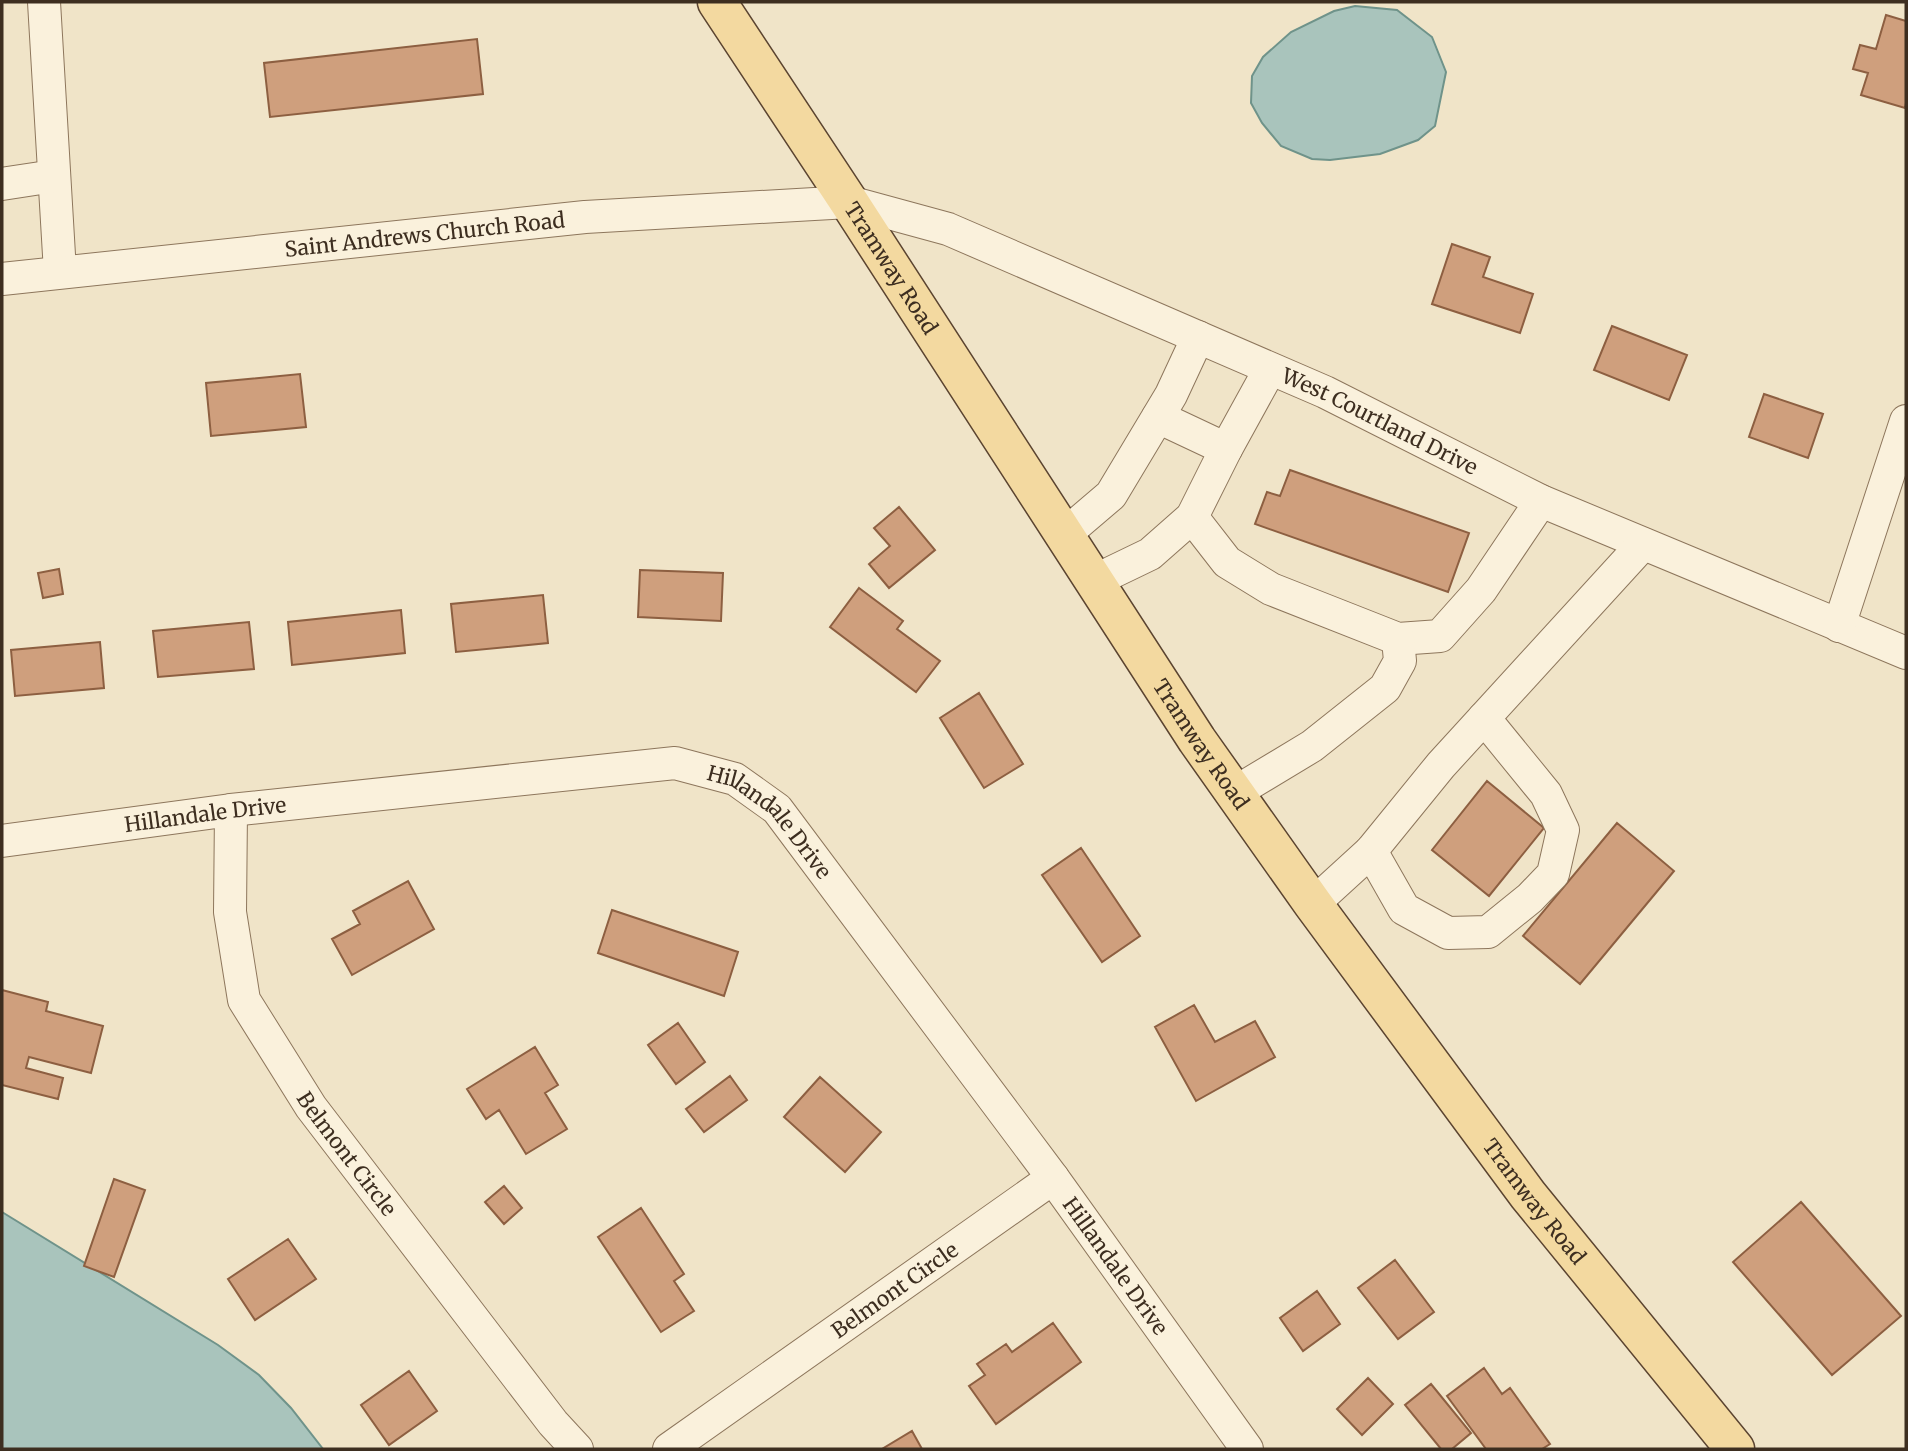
<svg xmlns="http://www.w3.org/2000/svg" width="1908" height="1451" font-family="Merriweather,serif">
  <rect width="100%" height="100%" fill="#f0e4c8"/>
  <path fill="#a9c4bc" stroke="#6f938a" stroke-width="2" d="M1355 6 1397 10 1432 37 1446 72 1435 126 1418 140 1380 154 1330 160 1312 159 1281 146 1262 123 1251 103 1252 76 1263 57 1291 32 1334 11Z
    M2 1212 218 1345 259 1375 291 1408 323 1449H2Z"/>
  <path fill="#cf9f7d" stroke="#8d5f41" stroke-width="2" d="M1886 15 1906 21V103L1905 108 1861 95 1868 73 1853 69 1860 45 1876 49Z
    M477 39 483 94 270 117 264 63Z
    M1452 244 1490 257 1483 277 1533 294 1520 333 1432 304Z
    M1612 326 1687 355 1669 400 1594 370Z
    M300 374 306 427 211 436 206 383Z
    M1764 394 1823 414 1808 458 1749 437Z
    M1290 470 1469 533 1448 592 1255 524 1267 492 1280 496Z
    M899 507 935 550 889 588 869 564 890 546 874 528Z
    M59 569 63 594 43 598 38 573Z
    M640 570 723 573 721 621 638 617Z
    M859 588 903 621 897 629 940 661 916 692 830 627Z
    M543 595 548 643 456 652 451 604Z
    M401 610 405 653 292 665 288 622Z
    M249 622 254 669 158 677 153 631Z
    M100 642 104 688 15 696 11 650Z
    M979 693 1023 764 984 788 940 718Z
    M1487 781 1544 828 1489 896 1432 850Z
    M1617 823 1674 871 1580 984 1523 936Z
    M1081 848 1140 936 1102 962 1042 875Z
    M408 881 434 929 352 975 332 939 360 924 353 911Z
    M612 910 738 952 724 996 598 953Z
    M2 990 48 1002 46 1011 103 1026 91 1073 29 1057 26 1068 63 1078 58 1099 2 1085Z
    M1194 1005 1215 1042 1255 1021 1275 1057 1196 1101 1155 1027Z
    M678 1023 705 1062 676 1084 648 1045Z
    M535 1047 558 1085 545 1093 567 1129 526 1154 499 1110 486 1119 467 1089Z
    M730 1076 747 1100 704 1132 686 1109Z
    M820 1077 881 1132 845 1172 784 1117Z
    M114 1179 145 1190 114 1277 84 1266Z
    M504 1186 522 1208 504 1224 485 1202Z
    M1801 1202 1901 1316 1832 1375 1733 1262Z
    M641 1208 684 1274 674 1281 694 1311 661 1332 598 1237Z
    M288 1239 316 1279 255 1320 228 1279Z
    M1395 1260 1434 1312 1398 1339 1358 1288Z
    M1317 1291 1340 1324 1303 1351 1280 1318Z
    M1053 1323 1081 1362 996 1424 969 1386 985 1375 977 1364 1006 1344 1012 1352Z
    M1484 1368 1502 1394 1510 1388 1550 1444 1542 1449H1486L1447 1396Z
    M409 1371 437 1411 389 1445 361 1405Z
    M1368 1378 1393 1404 1362 1435 1337 1409Z
    M1431 1384 1471 1433 1452 1449H1441L1405 1405Z
    M912 1431 922 1449H882Z"/>
  <g fill="none" stroke-linecap="round" stroke-linejoin="round">
    <g stroke="#8d765c" stroke-width="34">
      <g id="minor">
        <path d="M44 2 60 272"/>
        <path d="M2 184 54 176"/>
        <path id="s1" d="M2 279 585 217 849 202 948 229 1325 392 1541 501 1906 653"/>
        <path d="M1158 417 1226 449"/>
        <path d="M1192 517 1227 562 1271 589 1398 639 1440 636 1481 590 1541 501"/>
        <path d="M1064 535 1111 495 1171 395 1198 337"/>
        <path d="M1094 581 1150 554 1192 517 1226 449 1270 369"/>
        <path d="M1839 626 1906 421"/>
        <path d="M1234 793 1312 746 1385 688 1400 661 1398 639"/>
        <path id="s2" d="M231 810 230 912 244 1000 311 1107 553 1423 577 1449"/>
        <path id="s3" d="M2 841 231 810 675 763 735 779 777 809 1053 1178 1247 1449"/>
        <path d="M1371 851 1404 909 1448 933 1488 932 1530 898 1553 874 1563 830 1546 794 1484 718"/>
        <path d="M1313 904 1371 851 1441 765 1643 544"/>
        <path id="s4" d="M669 1449 1053 1178"/>
      </g>
    </g>
    <g stroke="#5b4430" stroke-width="41">
      <g id="major">
        <path id="s5" d="M717 2 849 202 1197 740 1313 904 1528 1195 1735 1449"/>
      </g>
    </g>
    <use href="#minor" stroke="#faf1dc" stroke-width="32"/>
    <use href="#major" stroke="#f3d9a0" stroke-width="38"/>
  </g>
  <g text-anchor="middle" dominant-baseline="central" stroke-width="5" stroke-linejoin="round" paint-order="stroke">
    <g font-size="21" fill="#3d2e20" stroke="#f7eed8">
      <text stroke="none"><textPath href="#s1" startOffset="425">Saint Andrews Church Road</textPath></text>
      <text stroke="none"><textPath href="#s5" startOffset="318">Tramway Road</textPath></text>
      <text stroke="none"><textPath href="#s1" startOffset="1426">West Courtland Drive</textPath></text>
      <text stroke="none"><textPath href="#s5" startOffset="886">Tramway Road</textPath></text>
      <text stroke="none"><textPath href="#s3" startOffset="205">Hillandale Drive</textPath></text>
      <text stroke="none"><textPath href="#s3" startOffset="793">Hillandale Drive</textPath></text>
      <text stroke="none"><textPath href="#s2" startOffset="376">Belmont Circle</textPath></text>
      <text stroke="none"><textPath href="#s5" startOffset="1452">Tramway Road</textPath></text>
      <text stroke="none"><textPath href="#s3" startOffset="1360">Hillandale Drive</textPath></text>
      <text stroke="none"><textPath href="#s4" startOffset="276">Belmont Circle</textPath></text>
    </g>
  </g>
  <rect width="1908" height="1451" fill="none" stroke="#3d2e20" stroke-width="7"/>
</svg>
